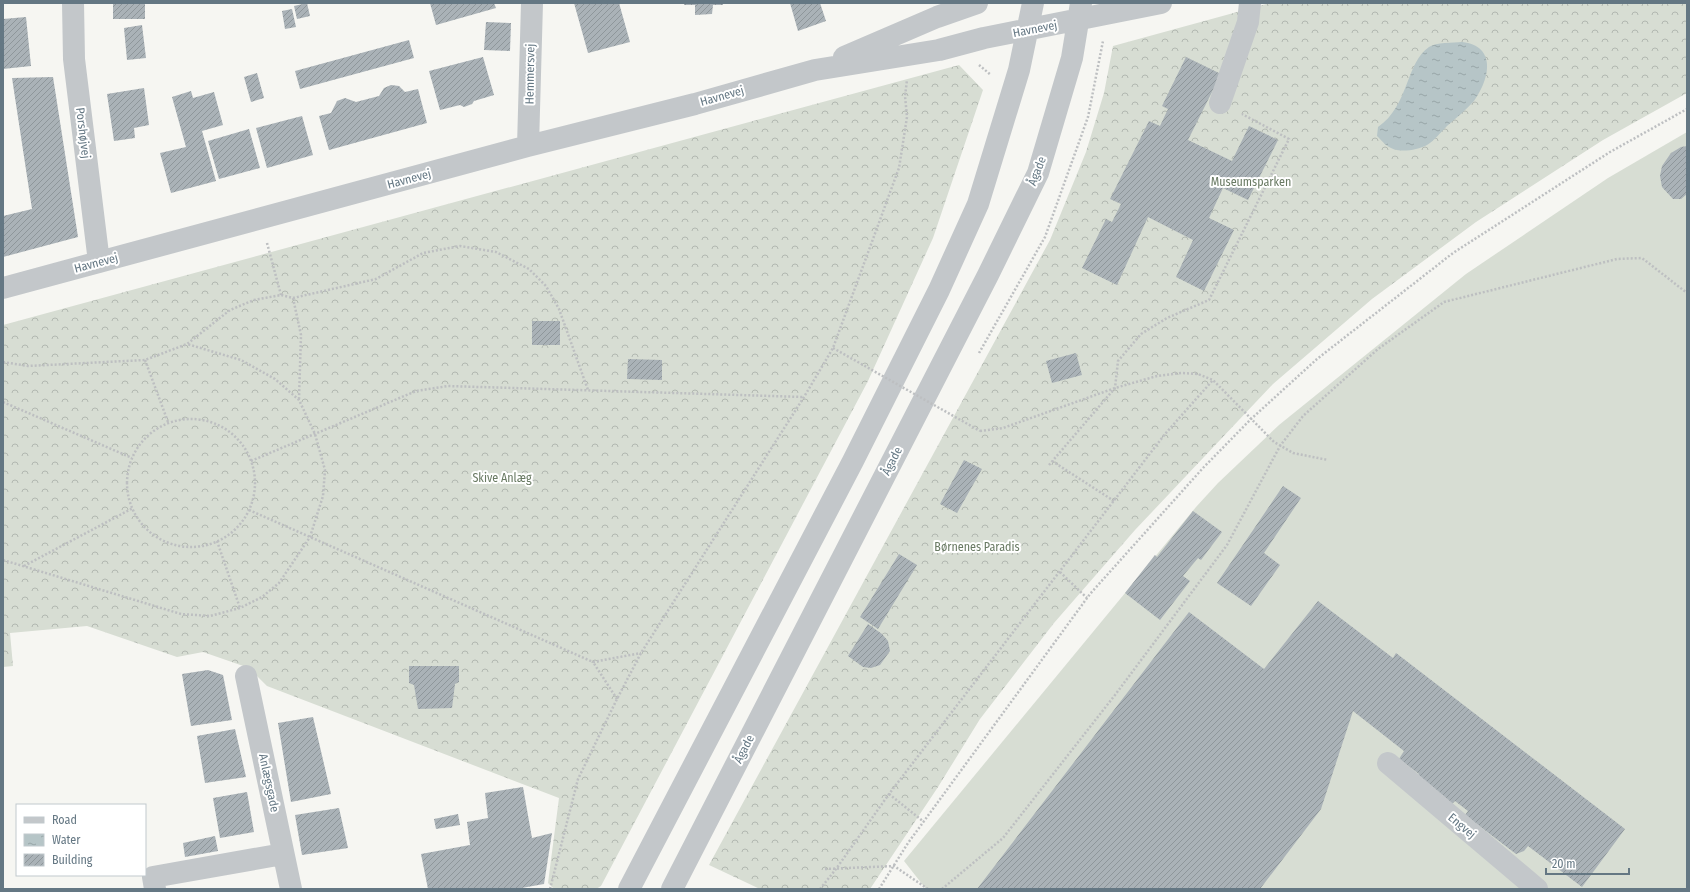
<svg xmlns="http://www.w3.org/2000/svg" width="1690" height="892" font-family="'Fira Sans Condensed',sans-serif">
  <defs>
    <pattern id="forest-crowns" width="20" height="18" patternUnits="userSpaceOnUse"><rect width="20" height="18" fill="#d7ddd3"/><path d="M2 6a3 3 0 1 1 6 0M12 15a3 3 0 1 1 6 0" fill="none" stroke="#b2b8b1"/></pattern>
    <pattern id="water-ripples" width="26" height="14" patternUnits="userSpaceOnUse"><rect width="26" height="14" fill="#b6c5c7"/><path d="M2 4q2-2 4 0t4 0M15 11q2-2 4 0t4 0" fill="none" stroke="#98a5a7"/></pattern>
    <pattern id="building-hatch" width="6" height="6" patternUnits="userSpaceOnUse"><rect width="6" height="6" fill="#aab2b7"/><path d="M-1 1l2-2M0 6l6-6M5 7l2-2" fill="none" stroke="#8e969a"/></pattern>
  </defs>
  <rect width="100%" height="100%" fill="#f6f6f2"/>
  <path fill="url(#forest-crowns)" d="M1270 3H1687V93L1603 140 1476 222 1372 299 1273 384 1135 530 1054 623 980 719 938 787 870 889H760L709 865 1050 240 1086 152 1104 93 1113 46Z
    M959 65 983 90 933 238 868 381 601 886 596 889H554L548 883 559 798 267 686 249 668 203 652 177 657 87 626 10 633 13 666 3 667V325Z"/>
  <path fill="#d7ddd3" d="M1687 132V889H926L904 861 1196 507 1218 483 1279 425 1466 274 1608 178Z"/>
  <path fill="url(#water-ripples)" d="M1462 42C1497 46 1490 79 1474 101 1466 110 1456 118 1447 126 1441 132 1434 141 1427 145 1417 150 1401 153 1391 148 1386 146 1381 140 1377 136L1378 127C1409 106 1406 62 1429 47 1436 42 1453 43 1462 42Z"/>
  <path fill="url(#building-hatch)" d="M113 3H145V19H113Z
    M307 3 310 16 297 19 294 6Z
    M430 3H494L496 8 436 25Z
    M574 3H619L630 42 588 53Z
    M684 3H723V5H713L712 14 695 15V5H684Z
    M790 3H820L826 21 798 31Z
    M292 9 296 27 285 29 282 11Z
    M26 17 31 66 3 69V19Z
    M486 22 511 23 510 51 484 50Z
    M142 25 146 58 127 60 124 28Z
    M409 40 414 58 300 89 295 71Z
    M483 57 494 95 474 101 472 104 464 107 460 105 440 110 429 71Z
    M1186 57 1221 74 1188 140 1232 161 1249 126 1278 140 1248 200 1223 188 1209 218 1234 230 1204 291 1176 277 1193 240 1148 217 1117 285 1082 268 1106 219 1112 222 1121 204 1110 199 1149 121 1160 126 1168 109 1162 106Z
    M257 73 264 98 251 102 244 77Z
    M53 77 78 237 3 257V216L32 209 12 78Z
    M391 85 399 86 405 92 418 89 427 123 329 150 319 116 331 113 337 101 345 98 356 102 379 96 384 88Z
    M144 88 149 125 134 128 135 138 114 141 107 94Z
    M191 91 193 98 214 92 223 125 202 131 216 181 171 193 160 153 186 147 172 97Z
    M302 116 313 155 267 168 256 128Z
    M249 129 260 168 219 179 208 141Z
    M1687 146V194L1681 199H1673L1662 187 1660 176 1662 166 1671 153 1681 147Z
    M532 321H560V345H532Z
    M1076 353 1082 375 1052 383 1046 361Z
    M628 359 662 360V380L627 379Z
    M964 460 982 469 957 513 940 504Z
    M1283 486 1301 498 1264 553 1280 565 1251 606 1217 583Z
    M1193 511 1222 532 1201 560 1198 558 1183 576 1190 581 1160 620 1125 593 1155 555 1157 557Z
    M899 554 917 565 878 629 860 617Z
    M1318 601 1393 658 1396 653 1625 829 1582 887 1528 846 1524 851 1516 854 1465 815 1468 811 1455 801 1451 805 1416 778 1419 774 1399 759 1404 751 1353 711 1321 809 1260 889H977L1189 612 1264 669Z
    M868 624 882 634 888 641 890 651 880 665 871 668 863 667 848 656Z
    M409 666H459V682L455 684 452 708 418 709 414 685 409 683Z
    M208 670 223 675 232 720 191 726 182 674Z
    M313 717 331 794 291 802 278 723Z
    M235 729 246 777 205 783 197 736Z
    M523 787 532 838 552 833 544 884 516 889H428L421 854 470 845 467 822 488 818 485 793Z
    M247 792 254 832 220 838 213 798Z
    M339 808 348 848 302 855 295 815Z
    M458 814 460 825 436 829 434 819Z
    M215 836 218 851 185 857 183 843Z"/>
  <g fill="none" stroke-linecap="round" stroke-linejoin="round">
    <path stroke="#bdbfc1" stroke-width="2.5" stroke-dasharray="2 2" stroke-linecap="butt" d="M979 65 991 75
      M267 243 281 295
      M293 298 301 335 299 399
      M979 353 1045 237 1088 117 1103 41
      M145 360 168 422
      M3 362 28 366 145 360 187 344 230 310 254 300 281 295 293 298 376 279 423 253 460 246 496 252 529 269 546 286 559 309 588 390
      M3 402 132 458
      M127 483a64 64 0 1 1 128 0a64 64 0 1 1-128 0Z
      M980 431 1003 428 1115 388 1157 376 1181 373 1198 374 1213 380 1274 442 1293 453 1328 460
      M251 461 416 391 448 386 804 397
      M1052 461 1114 501
      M1049 465 1115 388 1118 361 1141 334 1167 318 1209 300 1289 139 1242 114
      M249 510 593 662
      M217 541 240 608
      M3 560 181 614 210 616 240 608 262 597 279 583 310 537 323 496 325 470 315 434 299 400 275 379 241 360 187 344
      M24 566 133 508
      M1060 572 1087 598
      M617 699 593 662 641 653
      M889 794 924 822
      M825 869 894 866 928 889
      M550 889 578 779 617 699 641 653 804 397 833 348 899 168 907 117 905 96 907 80
      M820 889 836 869 889 794 1165 434 1213 380
      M879 889 908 843 1090 594 1203 468 1251 419 1317 359 1453 253 1610 152 1687 109
      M942 889 1003 838 1115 695 1227 545 1280 446 1303 416 1378 349 1444 302 1617 259 1642 258 1687 293"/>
    <path stroke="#c3c7ca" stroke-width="22" d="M73 3 74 59 99 262
      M844 57 937 17 977 3
      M1220 103 1248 22 1250 3
      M528 146 532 3
      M3 288 528 146 695 104 815 70 939 50 984 38 1161 3
      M246 676 291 889
      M1388 763 1537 889
      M155 889 153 877 283 854
      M629 889 853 461 939 290 978 204 1019 70 1033 3
      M672 889 988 275 1038 173 1072 58 1081 3"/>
    <path stroke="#bdbfc1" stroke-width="2.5" stroke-dasharray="2 2" stroke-linecap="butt" d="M833 348 980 431"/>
  </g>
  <g text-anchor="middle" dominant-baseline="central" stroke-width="4" stroke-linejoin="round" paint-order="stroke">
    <g font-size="12" fill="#647783" stroke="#fff">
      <text transform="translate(1035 29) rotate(-11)">Havnevej</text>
      <text transform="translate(530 74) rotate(-89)">Hemmersvej</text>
      <text transform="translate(722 96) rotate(-16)">Havnevej</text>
      <text transform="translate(83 133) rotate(83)">Porshøjvej</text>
      <text transform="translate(1037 171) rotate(-69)">Ågade</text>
      <text transform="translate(409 179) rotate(-15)">Havnevej</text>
      <text transform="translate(96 263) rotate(-15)">Havnevej</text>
      <text transform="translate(892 461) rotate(-63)">Ågade</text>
      <text transform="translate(744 749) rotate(-63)">Ågade</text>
      <text transform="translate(269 783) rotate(78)">Anlægsgade</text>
      <text transform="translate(1462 826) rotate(40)">Engvej</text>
    </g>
    <g font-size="12" fill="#697a63" stroke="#fff">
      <text x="1251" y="182">Museumsparken</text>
      <text x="502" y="478">Skive Anlæg</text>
      <text x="977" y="547">Børnenes Paradis</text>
    </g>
  </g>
  <rect width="1690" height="892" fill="none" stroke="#647783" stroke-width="8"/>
  <rect x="16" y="804" width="130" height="72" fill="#ffffff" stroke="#c1c9cd"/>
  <rect x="24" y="817" width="20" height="6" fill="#c3c7ca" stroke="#c1c9cd"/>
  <text x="52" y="824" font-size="12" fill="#647783">Road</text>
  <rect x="24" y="834" width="20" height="12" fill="url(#water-ripples)" stroke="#c1c9cd"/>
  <text x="52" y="844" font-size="12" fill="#647783">Water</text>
  <rect x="24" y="854" width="20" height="12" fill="url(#building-hatch)" stroke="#c1c9cd"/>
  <text x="52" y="864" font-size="12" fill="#647783">Building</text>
  <path d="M1546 868v6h83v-6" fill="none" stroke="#647783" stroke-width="2"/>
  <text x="1552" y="868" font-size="12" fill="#647783" stroke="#ffffff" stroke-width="3" paint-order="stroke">20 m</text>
</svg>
